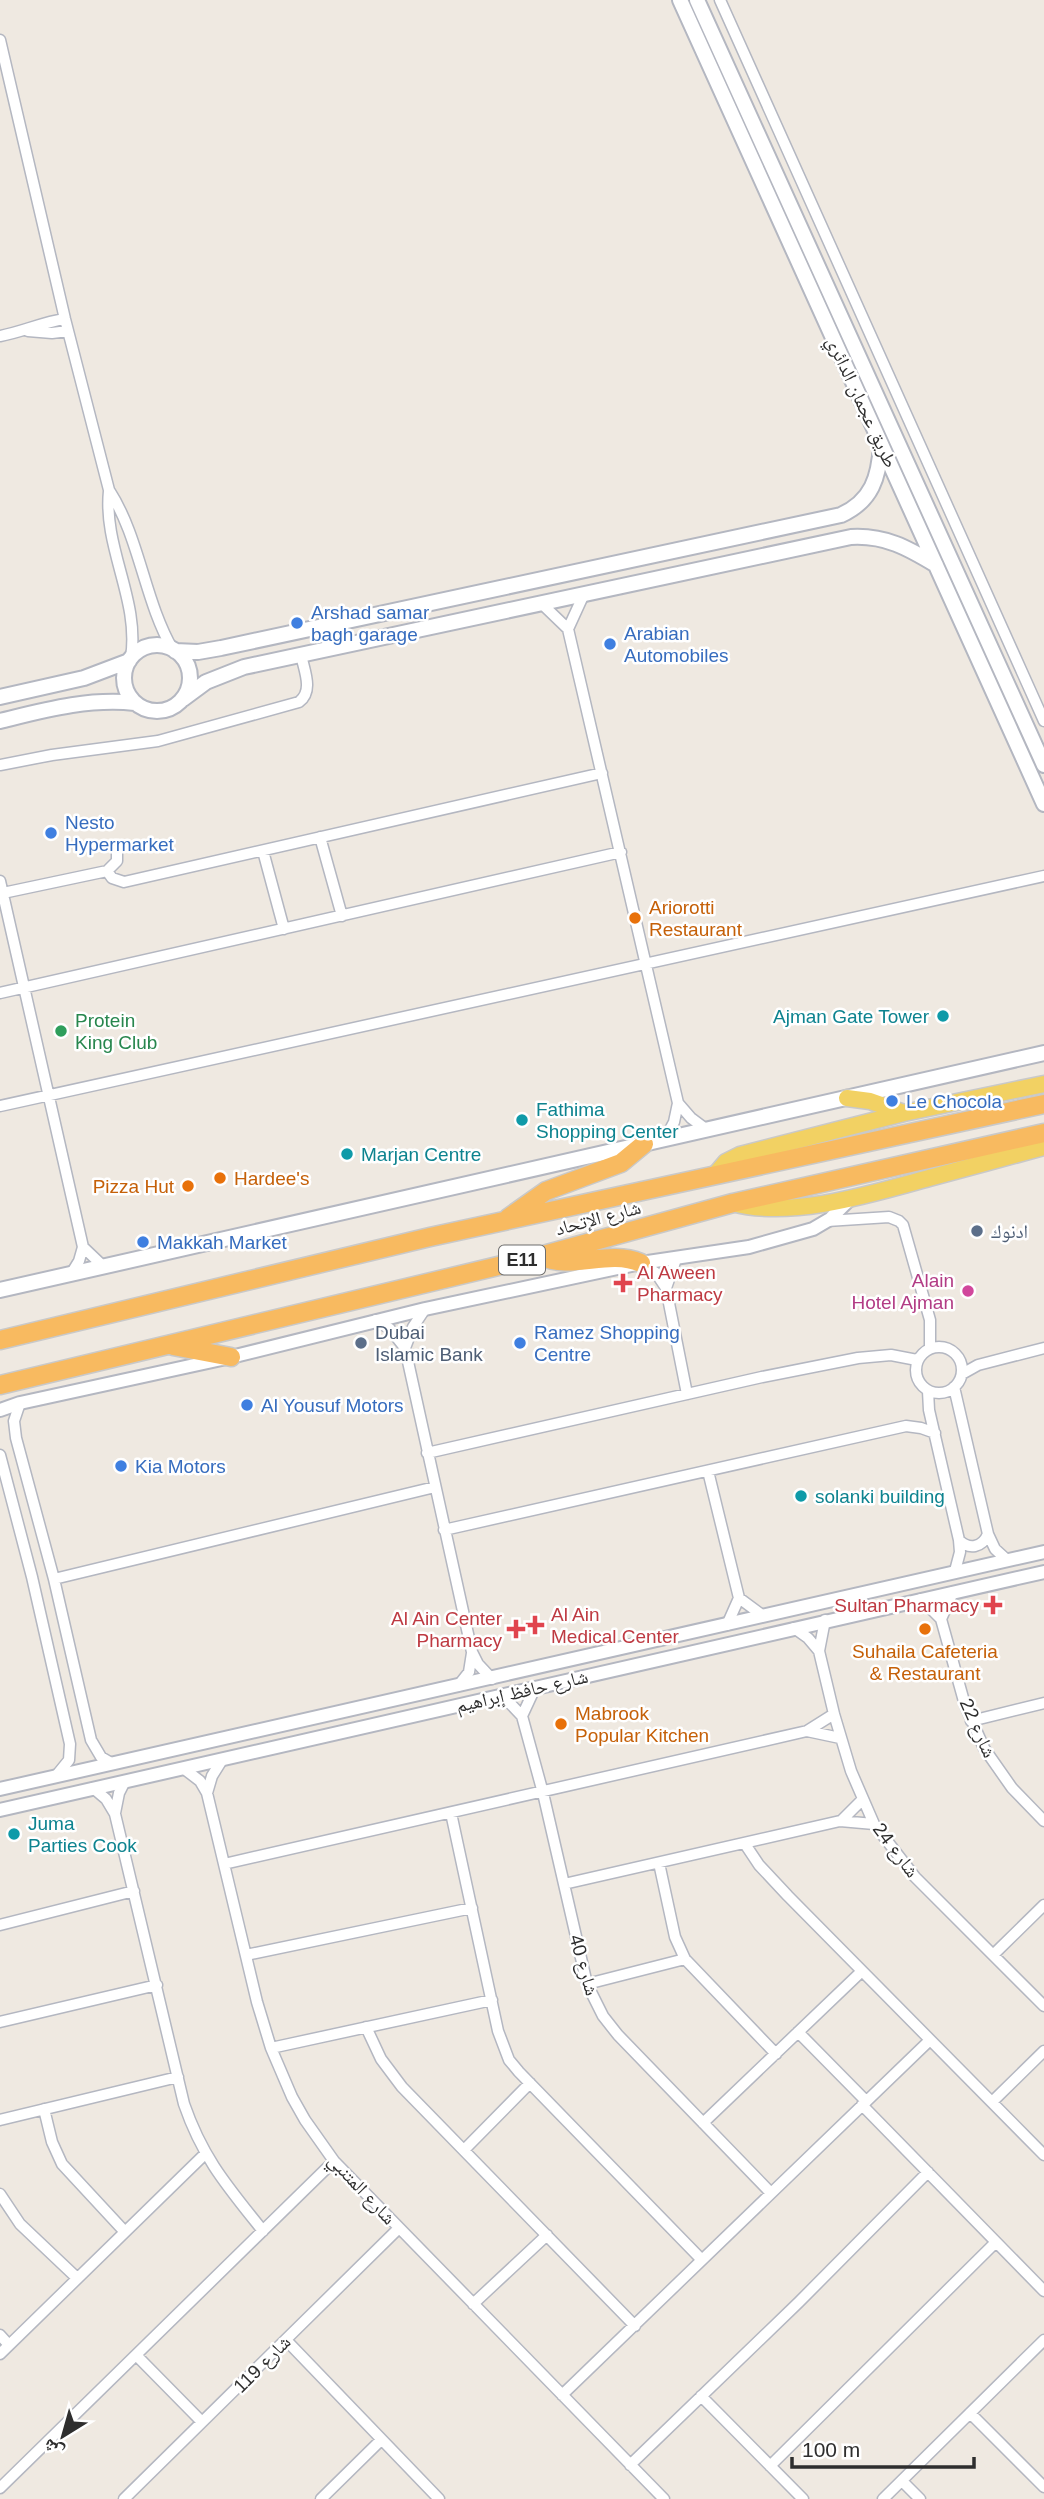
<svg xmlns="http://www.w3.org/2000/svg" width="1044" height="2499" font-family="Arial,'Noto Naskh Arabic',sans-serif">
  <rect width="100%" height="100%" fill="#efe9e1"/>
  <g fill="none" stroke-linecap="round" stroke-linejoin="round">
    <g stroke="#b4b7c1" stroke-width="13">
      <path id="minor" d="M720 0 1044 721
        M0 40 65 319 109 490C140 538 144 600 173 650
        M28 331 52 333 68 331
        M0 336C22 332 43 322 65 319
        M109 491C103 548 140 600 131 658
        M541 603 568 629 678 1103 674 1122 665 1139
        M568 629 584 594
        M0 765 52 755 158 741 299 702C314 691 304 670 301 655
        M320 837 342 916
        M263 851 284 929
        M107 871 112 878 124 882 602 773
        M0 881 83 1247 104 1267
        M3 893 107 871 117 861V850
        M0 993 621 852
        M678 1103 691 1118 707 1130
        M0 1106 1044 876
        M827 1221 889 1217 899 1221 903 1225 930 1320V1348
        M641 1263 656 1273 666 1288 687 1394
        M71 1274 79 1261 83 1247
        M666 1288 676 1259
        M376 1320 390 1329 405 1348 472 1652 478 1664 492 1679
        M916 1370a23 23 0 1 1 46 0a23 23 0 1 1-46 0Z
        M405 1348 413 1327 425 1309
        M962 1374 978 1365 1044 1348
        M954 1387 988 1534 995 1549 1007 1560
        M928 1391 929 1410 959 1540 960 1552 955 1571
        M20 1403 14 1421 16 1438 54 1579 91 1740 101 1757 113 1764
        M427 1453 762 1377 858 1358 891 1355 917 1360
        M0 1455 32 1577 70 1744 69 1760 56 1776
        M708 1471 739 1598 762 1615
        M444 1530 906 1426 921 1428 935 1433
        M959 1540C969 1550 982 1548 988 1534
        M54 1579 435 1487
        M921 1599 941 1619 965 1705 984 1748 1012 1788 1044 1821
        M941 1619 953 1592
        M825 1620 819 1651 834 1714 851 1771 874 1824 915 1877 1044 2006
        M727 1625 739 1598
        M794 1628 808 1638 819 1651
        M458 1686 469 1672 472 1653
        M503 1696 522 1716 543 1793 587 1984 603 2016 618 2035 770 2192
        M522 1716 535 1688
        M971 1721 1044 1703
        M807 1731 840 1738
        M183 1768 200 1781 207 1793 257 2002 271 2048 292 2097 305 2120 334 2161 664 2499
        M93 1788 106 1799 115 1814 184 2104C203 2159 228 2187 263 2231
        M207 1793 212 1776 222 1760
        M115 1813 119 1793 125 1781
        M451 1813 498 2031 509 2060 519 2072 701 2259
        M841 1821 862 1800
        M745 1844 759 1865 788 1896 1044 2155
        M659 1863 675 1937 685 1959 776 2054
        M224 1864 807 1731 834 1714
        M564 1884 840 1821 874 1824
        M0 1925 134 1891
        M246 1955 472 1908
        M993 1955 1044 1905
        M587 1984 685 1959
        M0 2022 157 1985
        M366 2027 381 2059 402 2087 635 2326
        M798 2032 866 2101
        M271 2048 492 2000
        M992 2102 1044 2051
        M862 2105 1044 2291
        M44 2109 52 2142 62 2164 125 2232
        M0 2120 178 2077
        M703 2123 862 1971
        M464 2150 530 2083
        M0 2194 20 2224 77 2278
        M473 2304 547 2235
        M0 2335 9 2345
        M286 2340 439 2499
        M0 2354 205 2154
        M136 2355 202 2422
        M562 2395 930 2040
        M701 2396 803 2499
        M970 2413 1044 2487
        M630 2465 799 2302 928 2172
        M770 2466 996 2242
        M902 2481 920 2499
        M0 2488 334 2161
        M124 2499 399 2228
        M321 2499 381 2440
        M883 2499 1044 2340"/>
    </g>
    <g stroke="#b4b7c1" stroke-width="16">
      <path id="tertiary" d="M0 1410 20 1403 231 1357 425 1309 641 1263 749 1247 813 1229 830 1219 851 1198
        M0 1789 1044 1552
        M0 1810 1044 1572"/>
    </g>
    <g stroke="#b4b7c1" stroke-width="18">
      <path id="secondary" d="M680 0 1044 804
        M697 0 1044 765
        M124 678a33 33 0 1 1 66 0a33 33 0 1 1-66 0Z
        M175 651 198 652 221 648 841 515C872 501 879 477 881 445
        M0 697 84 678 129 661
        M183 699 206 682 244 667 851 537C885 535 908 548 936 565
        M0 721C45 710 88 698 135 703
        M0 1290 1044 1053"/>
    </g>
    <g stroke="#c9c9c9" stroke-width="19">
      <path id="primary" d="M847 1098 870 1101 904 1113
        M715 1175 726 1162 740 1155 904 1113 1044 1084
        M733 1203C791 1219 871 1194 929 1178 967 1168 1006 1157 1044 1147"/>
    </g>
    <g stroke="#c9c9c9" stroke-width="21">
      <path id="trunk" d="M508 1218 546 1191 621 1163 644 1144
        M540 1256C573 1271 607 1249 641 1263
        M0 1340 430 1237 1044 1104
        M173 1346 231 1357
        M0 1385 540 1256 733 1203 1044 1133"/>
    </g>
    <use href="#minor" stroke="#fff" stroke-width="10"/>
    <use href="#tertiary" stroke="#fff" stroke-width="12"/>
    <use href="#secondary" stroke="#fff" stroke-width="14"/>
    <use href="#primary" stroke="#f2d163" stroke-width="16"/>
    <use href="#trunk" stroke="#f8ba60" stroke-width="18"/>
  </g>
  <g fill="#3f7fe0" stroke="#fff" stroke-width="2.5">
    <circle cx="297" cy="623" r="7"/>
    <circle cx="610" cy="644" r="7"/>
    <circle cx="51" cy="833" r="7"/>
    <circle cx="892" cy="1101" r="7"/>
    <circle cx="143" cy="1242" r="7"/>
    <circle cx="520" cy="1343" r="7"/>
    <circle cx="247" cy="1405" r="7"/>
    <circle cx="121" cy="1466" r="7"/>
  </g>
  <g fill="#e8710a" stroke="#fff" stroke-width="2.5">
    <circle cx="635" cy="918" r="7"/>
    <circle cx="220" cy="1178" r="7"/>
    <circle cx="188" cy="1186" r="7"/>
    <circle cx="925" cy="1629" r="7"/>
    <circle cx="561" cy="1724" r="7"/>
  </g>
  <g fill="#0f9aa8" stroke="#fff" stroke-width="2.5">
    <circle cx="943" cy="1016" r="7"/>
    <circle cx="522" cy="1120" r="7"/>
    <circle cx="347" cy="1154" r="7"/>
    <circle cx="801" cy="1496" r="7"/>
    <circle cx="14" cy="1834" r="7"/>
  </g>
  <circle fill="#2e9e5b" stroke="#fff" stroke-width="2.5" cx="61" cy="1031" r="7"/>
  <g fill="#5c6f8a" stroke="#fff" stroke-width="2.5">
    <circle cx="977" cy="1231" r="7"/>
    <circle cx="361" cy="1343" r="7"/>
  </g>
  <g fill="#e0444e" stroke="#fff" stroke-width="2.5">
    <path d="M619.5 1272.5h7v7h7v7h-7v7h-7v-7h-7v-7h7z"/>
    <path d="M989.5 1594.5h7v7h7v7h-7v7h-7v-7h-7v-7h7z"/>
    <path d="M531.5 1614.5h7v7h7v7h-7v7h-7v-7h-7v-7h7z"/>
    <path d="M512.5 1618.5h7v7h7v7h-7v7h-7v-7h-7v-7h7z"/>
  </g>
  <circle fill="#d1479c" stroke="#fff" stroke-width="2.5" cx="968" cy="1291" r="7"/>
  <g text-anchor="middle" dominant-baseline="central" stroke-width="5" stroke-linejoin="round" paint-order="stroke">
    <rect fill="#fff" stroke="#6d6d6d" stroke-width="2" x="499" y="1245.5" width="46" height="29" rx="5"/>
    <g font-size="18" font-weight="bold" fill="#2e2e2e">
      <text x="522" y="1260">E11</text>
    </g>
    <g font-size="19" fill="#2e2e2e" stroke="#fff">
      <text transform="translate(862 402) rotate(65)">طريق عجمان الدائري</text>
      <text transform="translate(598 1218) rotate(-15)">شارع الإتحاد</text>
      <text transform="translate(522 1691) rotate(-13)">شارع حافظ إبراهيم</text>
      <text transform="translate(978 1728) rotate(66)">شارع 22</text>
      <text transform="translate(896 1850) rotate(53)">شارع 24</text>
      <text transform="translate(584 1965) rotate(74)">شارع 40</text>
      <text transform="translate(362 2189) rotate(47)">شارع المتنبي</text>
      <text transform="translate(262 2364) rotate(-45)">شارع 119</text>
    </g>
    <g font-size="19" fill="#366cbe" stroke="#fff" text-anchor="start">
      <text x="311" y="612">Arshad samar<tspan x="311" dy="22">bagh garage</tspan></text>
      <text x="624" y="633">Arabian<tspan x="624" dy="22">Automobiles</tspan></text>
      <text x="65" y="822">Nesto<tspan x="65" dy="22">Hypermarket</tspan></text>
      <text x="906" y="1101">Le Chocola</text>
      <text x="157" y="1242">Makkah Market</text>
      <text x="534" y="1332">Ramez Shopping<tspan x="534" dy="22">Centre</tspan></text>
      <text x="261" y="1405">Al Yousuf Motors</text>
      <text x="135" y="1466">Kia Motors</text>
    </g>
    <g font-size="19" fill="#c56008" stroke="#fff" text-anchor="start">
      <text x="649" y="907">Ariorotti<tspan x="649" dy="22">Restaurant</tspan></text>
      <text x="234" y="1178">Hardee's</text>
      <text x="174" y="1186" text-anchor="end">Pizza Hut</text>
      <text x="925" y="1651" text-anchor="middle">Suhaila Cafeteria<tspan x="925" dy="22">&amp; Restaurant</tspan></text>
      <text x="575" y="1713">Mabrook<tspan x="575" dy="22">Popular Kitchen</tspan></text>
    </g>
    <g font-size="19" fill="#0d838f" stroke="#fff" text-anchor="start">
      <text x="929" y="1016" text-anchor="end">Ajman Gate Tower</text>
      <text x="536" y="1109">Fathima<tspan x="536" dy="22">Shopping Center</tspan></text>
      <text x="361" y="1154">Marjan Centre</text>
      <text x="815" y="1496">solanki building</text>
      <text x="28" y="1823">Juma<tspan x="28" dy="22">Parties Cook</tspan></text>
    </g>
    <g font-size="19" fill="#27864d" stroke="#fff" text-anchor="start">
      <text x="75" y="1020">Protein<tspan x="75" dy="22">King Club</tspan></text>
    </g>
    <g font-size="19" fill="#4e5e75" stroke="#fff" text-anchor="start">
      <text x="991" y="1231">ادنوك</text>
      <text x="375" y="1332">Dubai<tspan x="375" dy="22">Islamic Bank</tspan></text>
    </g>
    <g font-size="19" fill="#be3a42" stroke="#fff" text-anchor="start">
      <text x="637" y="1272">Al Aween<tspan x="637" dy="22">Pharmacy</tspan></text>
      <text x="979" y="1605" text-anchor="end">Sultan Pharmacy</text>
      <text x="551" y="1614">Al Ain<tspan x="551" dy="22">Medical Center</tspan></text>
      <text x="502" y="1618" text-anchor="end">Al Ain Center<tspan x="502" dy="22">Pharmacy</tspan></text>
    </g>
    <g font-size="19" fill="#b23c85" stroke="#fff" text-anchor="end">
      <text x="954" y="1280">Alain<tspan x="954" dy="22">Hotel Ajman</tspan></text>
    </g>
  </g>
  <g transform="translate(63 2436) rotate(217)" stroke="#ffffff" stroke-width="5" paint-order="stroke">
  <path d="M0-5L12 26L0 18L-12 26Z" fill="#2e2e2e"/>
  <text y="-10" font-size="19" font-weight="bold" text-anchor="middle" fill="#2e2e2e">ش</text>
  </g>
  <path d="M792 2457v10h182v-10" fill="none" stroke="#2e2e2e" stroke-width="3.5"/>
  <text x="802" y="2457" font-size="21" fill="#2e2e2e" stroke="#ffffff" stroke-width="5" paint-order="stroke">100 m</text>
</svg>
